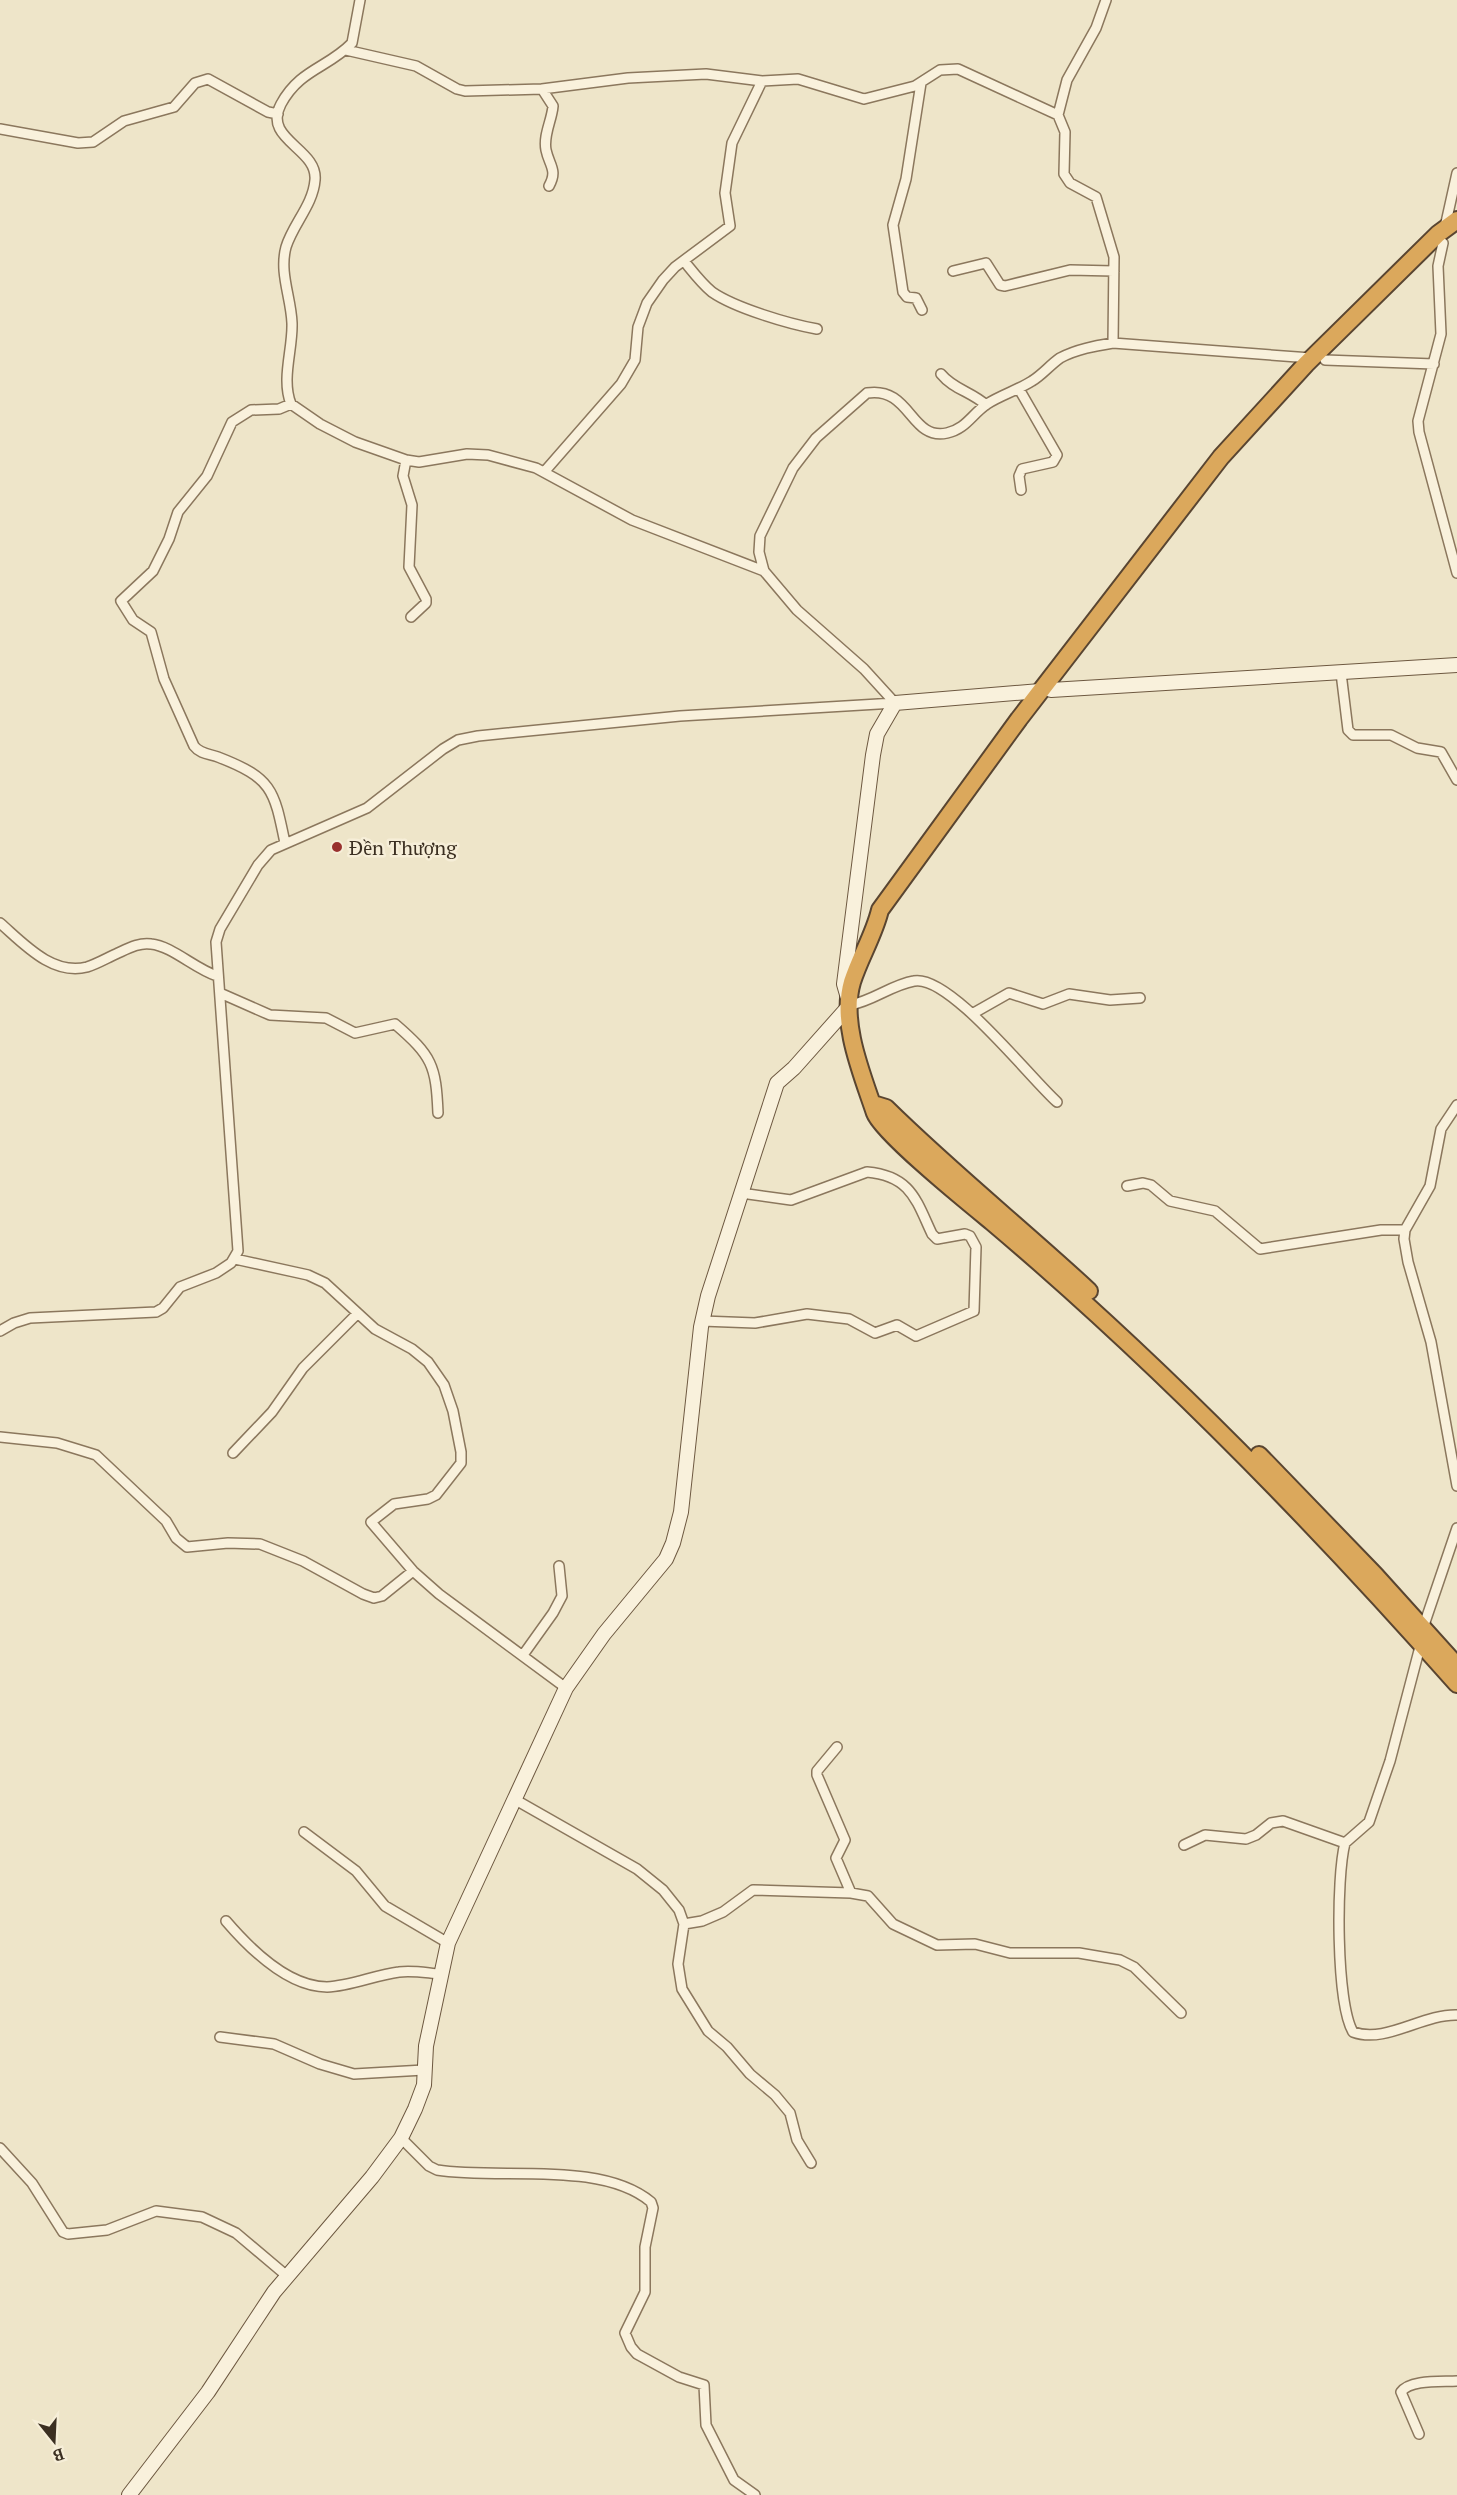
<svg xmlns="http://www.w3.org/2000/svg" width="1457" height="2495" font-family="'PT Serif',serif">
  <rect width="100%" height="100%" fill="#eee5c9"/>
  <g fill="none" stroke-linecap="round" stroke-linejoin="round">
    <g stroke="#8b775d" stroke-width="12">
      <path id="street" d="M360 0 352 43C328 68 300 69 281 104 262 140 318 148 315 180 313 205 293 224 286 247 279 273 291 297 292 323 293 349 281 379 291 404L320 424 355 442 406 460 419 462 467 454 488 455 536 468 632 520 764 571 797 610 864 669 895 703
        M1106 0 1096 28 1067 80 1058 115 1065 132 1064 174 1070 183 1096 197 1114 257 1113 343
        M346 50 416 66 457 89 465 91 542 89 553 106C552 120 543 135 546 150 549 165 558 170 549 186
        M921 83 906 179 893 225 903 292 907 297 916 298 922 310
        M542 89 628 78 706 74 762 81 798 79 864 99 915 86 940 70 958 69 1058 115
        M0 129 78 143 93 142 124 121 174 107 195 83 208 79 268 112 278 114
        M1445 227 1457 173
        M1443 243 1438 266 1441 334 1418 421 1419 432 1457 573
        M684 261C693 272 701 283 712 292 735 308 789 324 817 329
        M953 271 986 263 1000 285 1005 286 1070 270 1114 271
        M1325 360 1434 364
        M941 374C953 389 972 392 986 405
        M1019 389 1057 455 1053 462 1022 469 1019 476 1021 490
        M406 460 403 476 412 505 409 567 426 599V603L411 617
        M545 471 621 384 635 360 638 327 647 303 663 280 675 267 730 226 725 193 732 143 762 81
        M764 571 759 552 760 536 793 468 816 438 867 393C911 386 910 441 947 433 966 429 972 414 987 404 1001 395 1018 390 1032 381 1042 375 1050 365 1060 358 1077 349 1095 346 1113 343L1311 358
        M1341 673 1348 730 1353 735H1391L1417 748 1441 752 1457 780
        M285 843C274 789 272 778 218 757 210 754 200 754 194 746L164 679 151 632 133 620 121 601 153 571 169 539 178 512 207 476 232 422 251 410 279 409 291 404
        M0 923C23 943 52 976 87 967 97 964 107 958 116 954 127 949 139 942 151 944 172 946 195 969 217 976
        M220 993 270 1015 326 1018 355 1033 395 1024C432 1056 436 1065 438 1113
        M850 1005C873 1001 891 985 914 981 949 974 1029 1077 1057 1102
        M972 1014 1009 993 1043 1004 1069 994 1110 1000 1140 998
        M1457 1105 1441 1129 1430 1186 1405 1230 1404 1239 1408 1262 1431 1342 1457 1486
        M1127 1186 1143 1183 1151 1185 1170 1201 1215 1211 1260 1249 1381 1230H1405
        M235 1259 308 1275 325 1283 375 1329 412 1349 428 1362 444 1385 453 1411 461 1452V1463L436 1495 428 1499 394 1504 371 1522 413 1571 439 1594 566 1688
        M702 1321 755 1323 807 1314 849 1319 875 1333 897 1325 916 1336 974 1311 976 1247 970 1236 965 1234 937 1239 932 1234C916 1200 911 1176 867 1172L791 1200 741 1193
        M0 1331 14 1323 30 1318 156 1312 163 1308 180 1287 216 1273 231 1263 238 1251 216 942 220 929 258 865 271 850 367 808 443 749 458 740 478 736 680 716 895 703
        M0 1437 57 1443 96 1455 166 1521 176 1538 187 1547 228 1543 260 1544 303 1561 363 1594 374 1598 382 1596 413 1571
        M233 1453 272 1412 303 1368 357 1314
        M1423 1628 1457 1528
        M1421 1643 1390 1761 1369 1822 1345 1843C1336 1877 1336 2003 1353 2032 1386 2044 1422 2014 1457 2015
        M523 1655 553 1613 562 1596 559 1566
        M837 1747 817 1771V1775L845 1840 836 1858 851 1893
        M514 1799 637 1869 663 1890 679 1910 684 1924 678 1964 682 1989 708 2031 727 2047 750 2074 775 2095 790 2113 797 2140 811 2163
        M304 1832 356 1871 385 1906 448 1943
        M1184 1845 1205 1835 1246 1839 1256 1835 1271 1823 1283 1821 1345 1843
        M226 1921C250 1949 288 1987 327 1987 351 1986 375 1975 399 1972 412 1970 427 1973 440 1974
        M684 1924 702 1921 723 1912 753 1890 851 1893 868 1896 893 1924 937 1945 975 1944 1010 1953H1079L1120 1960 1134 1967 1181 2013
        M220 2037 274 2044 320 2064 354 2074 424 2070
        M401 2138 429 2166 437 2170C499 2180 601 2160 651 2202L653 2208 645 2247V2292L625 2333 631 2347 637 2354 679 2377 704 2385 706 2425 734 2480 755 2495
        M0 2148 32 2183 63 2232 68 2234 107 2230 156 2211 202 2217 236 2233 287 2276
        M1419 2434 1401 2392C1410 2379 1442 2382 1457 2381"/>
    </g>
    <g stroke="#6d5840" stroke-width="16">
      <path id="secondary" d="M1051 690 1457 665
        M129 2495 208 2392 274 2292 372 2177 401 2138 415 2109 424 2085 426 2046 448 1943 566 1688 604 1634 666 1559 673 1543 681 1512 701 1327 708 1296 777 1083 794 1068 850 1005 844 984 873 755 877 734 895 703 1040 691"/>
    </g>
    <g stroke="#594531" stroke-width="20">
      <path id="highway" d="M1457 220 1438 234 1306 364 1221 457 1019 719 880 910C874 935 860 957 852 982 840 1023 862 1074 875 1113 882 1133 970 1204 992 1222 1159 1363 1312 1520 1457 1684
        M873 1104 886 1108C951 1172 1022 1229 1089 1291
        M1259 1455 1375 1575 1457 1666"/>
    </g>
    <use href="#street" stroke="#f9f1dc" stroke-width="9"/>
    <use href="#secondary" stroke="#f9f1dc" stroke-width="14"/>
    <use href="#highway" stroke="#dba85c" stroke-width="16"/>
  </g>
  <circle fill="#99312e" stroke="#f6eed8" stroke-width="2" cx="337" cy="847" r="6"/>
  <g text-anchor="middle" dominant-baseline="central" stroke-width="5" stroke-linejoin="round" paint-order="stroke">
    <g font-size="20" fill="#3b2f21" stroke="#f6eed8" text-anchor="start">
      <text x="349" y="847">Đền Thượng</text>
    </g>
  </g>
  <g transform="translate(54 2441) rotate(162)" stroke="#f6eed8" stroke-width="4.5" paint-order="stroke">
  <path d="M0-4.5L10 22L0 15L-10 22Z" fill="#3b2f21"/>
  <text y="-9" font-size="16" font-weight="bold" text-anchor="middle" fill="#3b2f21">B</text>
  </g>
</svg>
